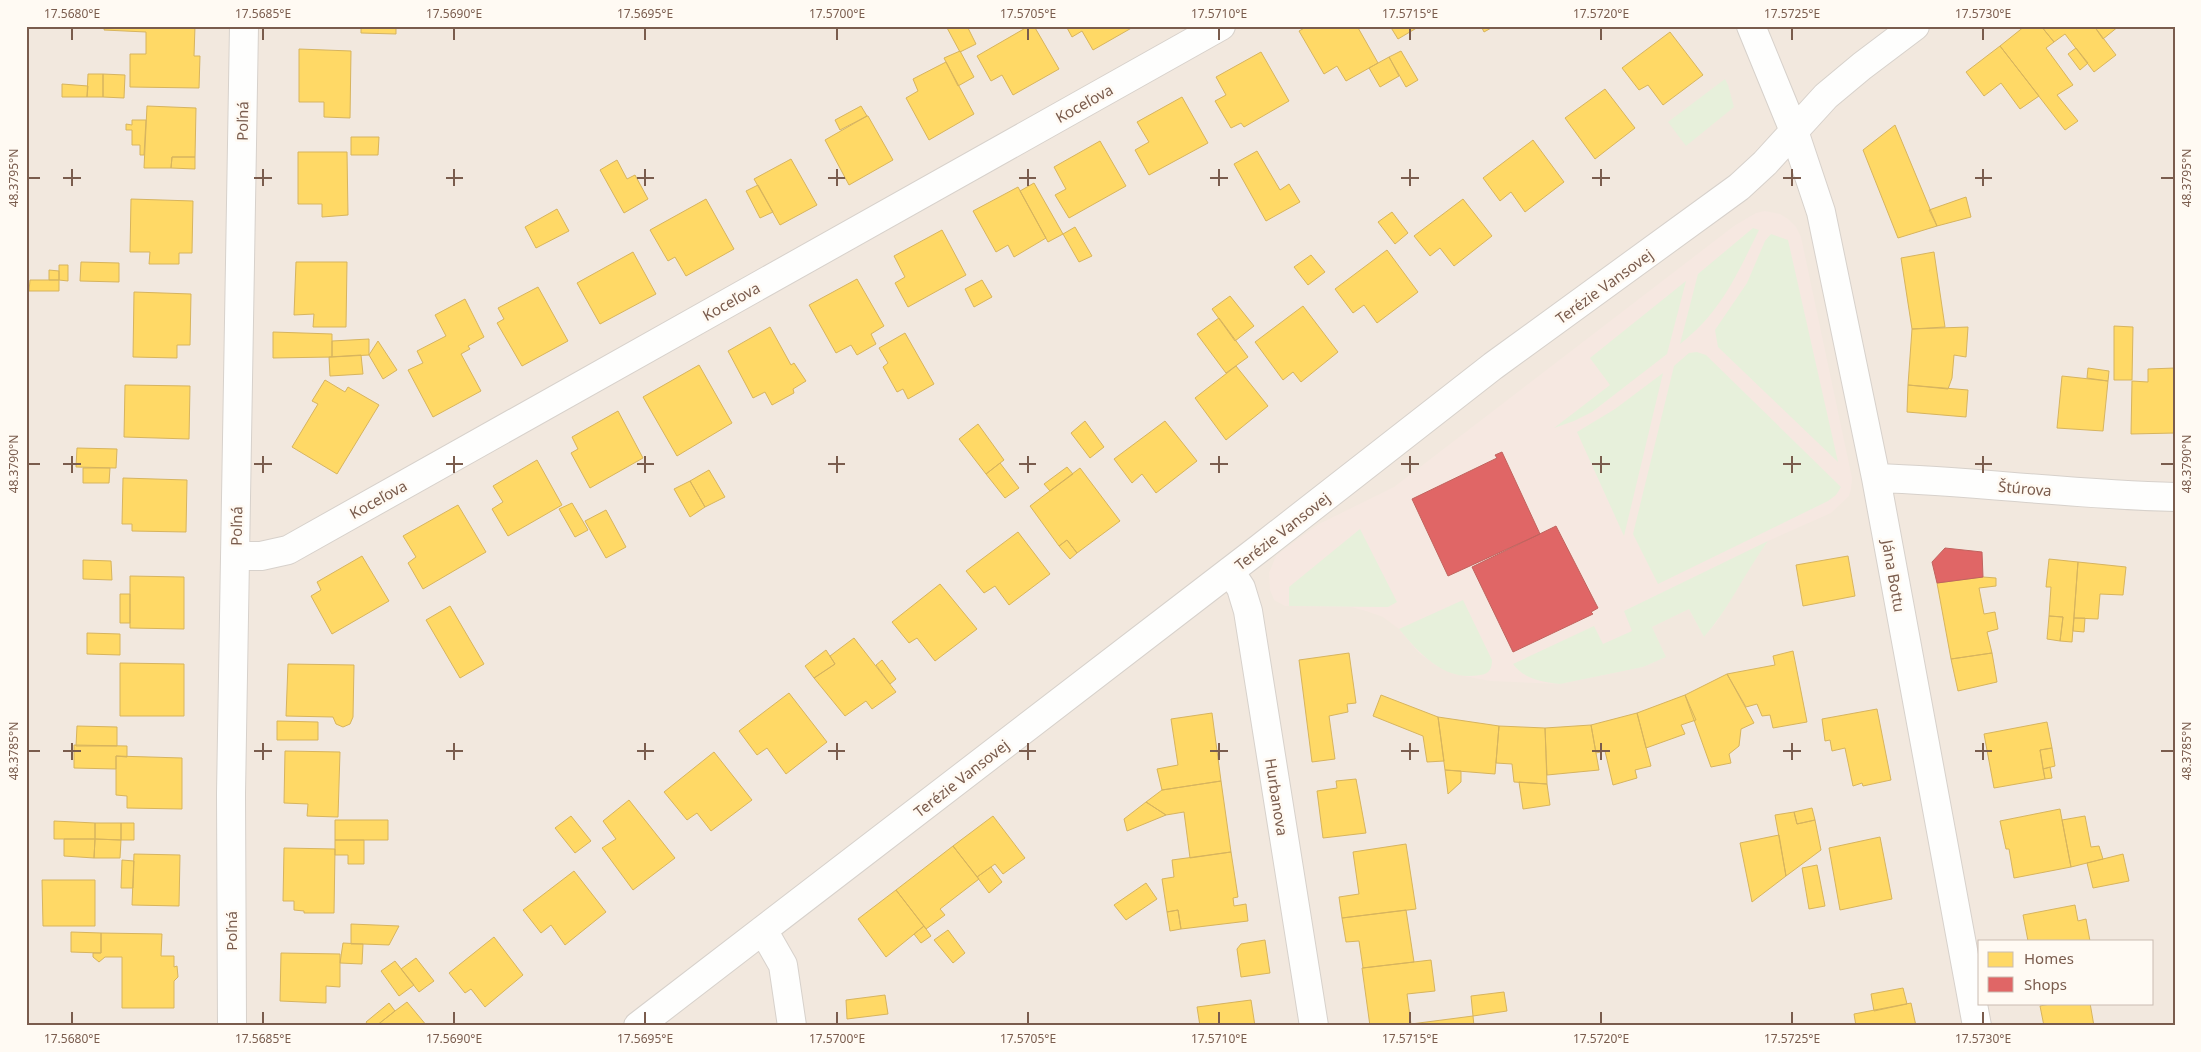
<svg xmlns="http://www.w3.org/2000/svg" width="2201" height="1052" font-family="'Noto Sans',sans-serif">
  <rect width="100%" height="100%" fill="#f9f5f0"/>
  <path fill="#f2e8de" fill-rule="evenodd" d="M26 26H2175V1026H26ZM1980 941H2152V1003H1980Z"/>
  <path fill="#f6e8e1" d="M1765 211 1780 214 1788 219 1796 227 1801 237 1852 478 1851 489 1849 496 1831 513 1768 541 1754 561 1716 623 1704 637 1689 609 1652 627 1666 657 1643 667 1560 684 1490 681 1454 674 1437 666 1419 653 1399 629 1383 617 1366 611 1351 607 1285 606 1274 600 1270 590 1269 573 1276 556 1286 548 1319 524 1394 487 1734 226 1756 213Z"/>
  <path fill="#e7f0db" d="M1725 79 1728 85 1734 107 1686 146 1668 122Z
    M1753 228 1759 230C1736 276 1722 311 1680 344L1698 274Z
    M1771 234 1788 240 1838 462 1718 347 1715 330 1747 283 1765 241Z
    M1686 281 1667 354 1592 412 1574 421 1554 428 1610 385 1590 358Z
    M1697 352 1706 355 1841 487 1836 495 1828 501 1658 584 1633 534 1674 366 1689 353Z
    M1663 373 1624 536 1577 432 1615 409Z
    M1360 529 1397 602 1388 607H1380L1289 606V587Z
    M1768 541C1745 572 1729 609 1704 637L1689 609 1652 627 1666 657 1643 667 1560 684C1542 682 1524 679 1513 664L1594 626 1603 644 1632 631 1624 611Z
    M1463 600 1492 660C1492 669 1489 674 1480 675 1444 682 1419 653 1399 629Z"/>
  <path fill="#ffd966" stroke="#d7b45e" d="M105 26H195L194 56H200L199 88 130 87V54H146V32L104 30Z
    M361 26H396V34L361 33Z
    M946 26H967L976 44 960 52Z
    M1029 26H1034L1059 69 1013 95 1002 75 991 81 977 56Z
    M1066 26H1135L1093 50 1082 31 1072 37Z
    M1308 26H1357L1378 63 1346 81 1337 66 1324 74 1299 31Z
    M1390 26H1420L1398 39Z
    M1481 26H1493V27L1484 32Z
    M2025 26H2041L2054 42 2046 48 2073 85 2057 95 2078 121 2065 130 2000 46Z
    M2041 26H2094L2116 55 2094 72 2065 34 2054 42Z
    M2094 26H2119L2103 39Z
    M1670 32 1703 75 1663 105 1648 85 1639 90 1622 68Z
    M2000 46 2039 96 2020 109 2001 83 1984 96 1966 72Z
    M2076 48 2088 63 2080 70 2068 54Z
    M299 49 351 51 350 118 324 117V102H299Z
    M960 51 974 77 958 86 944 58Z
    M1401 51 1418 80 1406 87 1389 57Z
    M1261 52 1289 101 1244 127 1241 123 1231 128 1215 101 1226 95 1216 77Z
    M1389 57 1399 76 1380 87 1369 68Z
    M946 62 974 114 929 140 906 98 918 91 913 79Z
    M88 74H103V97H87Z
    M103 74 125 75 124 98 103 97Z
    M62 84 88 86 87 97H62Z
    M1605 89 1635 128 1595 159 1565 118Z
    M1182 97 1208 143 1149 175 1135 150 1149 142 1137 122Z
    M147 106 196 108 195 157H172L171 168H144Z
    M861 106 867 116 840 130 835 120Z
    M867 116H868L893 160 849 185 825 140Z
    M132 120H146L144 155H140V145H132V130H126V124L132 125Z
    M1895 125 1937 226 1898 238 1863 150Z
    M351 137H379L378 155H351Z
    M1533 140 1564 182 1525 212 1511 192 1500 201 1483 178Z
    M1100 141 1126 186 1069 218 1055 195 1066 189 1054 167Z
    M1257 151 1280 190 1289 184 1300 202 1266 221 1234 164Z
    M298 152H347L348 215 322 217V204H298Z
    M172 157H195V169L171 168Z
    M791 159 817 205 780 225 754 179Z
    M617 160 627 179 635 175 648 199 624 213 600 170Z
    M1034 183 1063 234 1048 242 1020 191Z
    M758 185 773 212 760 218 746 191Z
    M1018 187 1046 238 1014 257 1008 245 996 252 973 211Z
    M1966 197 1971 217 1937 226 1929 210Z
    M131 199 193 201 192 253H179V264H149L150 252H130Z
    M706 199 734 249 686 276 675 257 668 261 650 230Z
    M1463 199 1492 236 1454 266 1440 248 1430 256 1414 236Z
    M557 209 569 231 536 248 525 227Z
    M1392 212 1408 233 1395 244 1378 222Z
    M1075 227 1092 256 1079 262 1063 234Z
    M942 230 966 275 908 307 895 283 905 277 894 256Z
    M1387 250 1418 292 1377 323 1364 305 1353 313 1335 289Z
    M633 252 656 294 600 324 577 283Z
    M1934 252 1945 327 1912 329 1901 258Z
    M1311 255 1325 272 1308 285 1294 267Z
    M81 262 119 263V282L80 281Z
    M296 262H347L346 327H313L314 314 294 315Z
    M59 265H68V281L59 280Z
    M49 270 59 271V280H49Z
    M857 279 884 326 871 334 876 344 857 355 851 345 836 353 809 305Z
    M30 280H59V291H29Z
    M982 280 992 297 974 307 965 289Z
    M538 287 568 341 522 366 497 323 504 319 498 308Z
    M134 292 191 294 190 345H177V358L133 357Z
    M1230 296 1254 326 1235 341 1212 309Z
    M465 299 484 337 468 346 470 349 461 354 481 391 433 417 408 370 423 363 417 351 446 336 435 315Z
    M1303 306 1338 352 1301 382 1293 372 1283 380 1255 342Z
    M1219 318 1248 357 1226 373 1197 334Z
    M2114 326 2133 327 2132 380H2114Z
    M770 327 791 365 794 363 806 381 793 389 794 393 772 405 765 392 753 398 728 351Z
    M1968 327 1966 357 1954 355 1952 378 1948 389 1908 385 1912 329Z
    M273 332 332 334V357L273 358Z
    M905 333 934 384 908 399 903 389 897 392 883 367 888 363 879 348Z
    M369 339V355L332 357V341Z
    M378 341 397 370 383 379 369 355Z
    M361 355 363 374 330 376 329 357Z
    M699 365 732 423 677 456 643 397Z
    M1236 366 1268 406 1226 440 1195 398Z
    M2088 368 2109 371 2108 381 2087 378Z
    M2175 368V433L2131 434 2132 381 2148 382V369Z
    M2062 376 2108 381 2103 431 2057 428Z
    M325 380 345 392 348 387 379 405 337 474 292 447 318 404 312 401Z
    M125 385 190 386 189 439 124 437Z
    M1908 385 1968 390 1966 417 1907 412Z
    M618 411 643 458 590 488 571 453 578 449 572 437Z
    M1085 421 1104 447 1090 458 1071 433Z
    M1165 421 1197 461 1156 493 1142 474 1132 483 1114 459Z
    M978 424 1004 460 986 474 959 439Z
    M77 448 117 449 116 468 76 467Z
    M537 460 562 505 508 536 492 509 503 502 493 486Z
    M1000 463 1019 488 1005 498 986 474Z
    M1067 467 1073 474 1050 491 1044 484Z
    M83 468H110L109 483H83Z
    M1080 468 1120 521 1077 553 1067 540 1059 546 1030 506Z
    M709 470 725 497 705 507 690 481Z
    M123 478 187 480 186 532 132 531V524H122Z
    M690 481 705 507 690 517 674 489Z
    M572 503 588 530 575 537 559 509Z
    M458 505 486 552 423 589 408 563 416 557 403 536Z
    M606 510 626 547 606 558 585 521Z
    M1018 532 1050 574 1009 605 995 586 984 593 966 571Z
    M1067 540 1077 553 1070 559 1059 546Z
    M362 556 389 601 332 634 311 596 321 590 317 582Z
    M1848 556 1855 596 1803 606 1796 565Z
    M2049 559 2078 562 2072 642 2060 641 2063 617 2049 616 2051 587H2046Z
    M83 560 111 561 112 580 83 579Z
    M2078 562 2126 567 2123 595 2100 594 2098 619 2074 618Z
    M130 576 184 577V629L130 628Z
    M1983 577 1996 578V586L1979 588 1984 614 1995 612 1998 629 1987 632 1992 653 1951 659 1937 583Z
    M940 584 977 629 935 661 917 638 909 643 892 622Z
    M120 594H130V623H120Z
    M450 606 484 664 460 678 426 620Z
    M2049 616 2063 617 2060 641 2047 639Z
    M2074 618H2085L2084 632 2073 631Z
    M87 633 120 634V655L87 654Z
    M854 638 896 692 872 709 866 701 845 716 814 678 835 664 830 656Z
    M826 650 835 664 814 678 805 666Z
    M1793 651 1807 722 1773 728 1770 715 1762 716 1757 704 1746 707 1727 674 1775 665 1773 656Z
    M1349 653 1356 703 1347 704 1348 712 1329 716 1335 759 1312 762 1299 660Z
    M1992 653 1997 682 1958 691 1951 659Z
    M882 660 896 679 890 684 876 665Z
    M120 663 184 664V716H120Z
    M288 664 354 665 353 717 350 724 343 727 336 724 333 717 286 716Z
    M1727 674 1754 723 1741 729 1739 746 1729 754 1731 763 1711 767 1685 695Z
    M789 693 827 742 786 774 767 748 757 755 739 731Z
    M1381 695 1438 717 1444 761 1427 762 1423 736 1373 716Z
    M1685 695 1696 720 1681 725 1685 734 1646 748 1637 713Z
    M1877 709 1891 780 1863 786 1862 783 1853 786 1845 748 1832 751 1830 740 1825 741 1822 719Z
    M1212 713 1221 781 1162 790 1157 769 1178 765 1171 719Z
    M1637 713 1651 766 1635 770 1637 778 1613 785 1605 751 1596 753 1591 725Z
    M1438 717 1499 726 1495 774 1445 770Z
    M277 721 318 722V740H277Z
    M2047 722 2052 748 2040 750 2045 779 1994 788 1984 734Z
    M1591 725 1599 770 1547 775 1545 728Z
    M77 726 117 727V746H76Z
    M1499 726 1545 728 1547 784 1514 782 1512 764 1496 763Z
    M74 745 127 746V757L116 756V769L74 768Z
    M2052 748 2055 766 2043 769 2040 750Z
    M285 751 340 752 338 817 307 816 308 804 284 803Z
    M714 752 752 800 711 831 697 813 687 820 664 792Z
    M116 756 182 758V809L127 808V796L116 795Z
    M2050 767 2052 778 2045 779 2043 769Z
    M1445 770 1461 771V782L1448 794Z
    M1356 779 1366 833 1323 838 1317 791 1337 788 1336 781Z
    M1221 781 1231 852 1190 858 1184 812 1166 815 1146 802 1162 790Z
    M1519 782 1547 784 1550 805 1523 809Z
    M629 800 675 858 633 890 602 848 616 839 603 821Z
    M1146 802 1166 815 1127 831 1124 819Z
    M1812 808 1815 820 1797 824 1794 812Z
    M2060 809 2071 867 2014 878 2009 849H2006L2000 821Z
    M1794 812 1797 824 1815 820 1821 850 1786 876 1775 815Z
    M571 816 591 841 575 853 555 828Z
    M993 816 1025 858 1003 874 995 864 977 877 953 846Z
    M2085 816 2091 847 2099 846 2103 859 2071 867 2062 820Z
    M335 820H388V840H335Z
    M54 821 95 823V839H54Z
    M95 823H121V840L95 839Z
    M121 823H134V840H121Z
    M1779 835 1786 876 1752 902 1740 843Z
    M1880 837 1892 899 1840 910 1829 848Z
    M64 839H95L94 858 64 856Z
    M95 839 121 840 120 858H94Z
    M335 840H364V864H348V855H335Z
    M1406 844 1416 909 1342 918 1339 897 1359 894 1353 852Z
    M953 846 979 879 940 909 945 915 926 929 896 890Z
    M284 848 335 849 334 913H304V911L294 910V901H283Z
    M1231 852 1238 897 1233 898 1234 906 1246 904 1248 921 1181 929 1178 910 1167 912 1162 879 1174 877 1172 860Z
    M134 854 180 855 179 906 132 905Z
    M2123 854 2129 881 2093 888 2087 863Z
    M122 860 134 861 133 888H121Z
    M1817 865 1825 906 1809 909 1802 868Z
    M991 867 1002 882 989 893 977 877Z
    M574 871 606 912 565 945 551 925 541 933 523 910Z
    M42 880H95V926H43Z
    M1146 883 1157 899 1126 920 1114 905Z
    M896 890 924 926 886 957 858 919Z
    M2075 905 2078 921 2086 919 2090 941H2028L2023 915Z
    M1178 910 1181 929 1170 931 1167 912Z
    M1406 910 1414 962 1363 968 1359 941 1346 942 1342 918Z
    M351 924 399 926 389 945 363 944H351Z
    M924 926 931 936 921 943 914 934Z
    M948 930 965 953 953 963 934 940Z
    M71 932 101 933V953L71 952Z
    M101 933 162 934 161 956H174V967L177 966 178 977 174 981V1008H122V957H105L99 962 93 957V953H101Z
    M494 937 523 975 485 1007 471 989 465 993 449 973Z
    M1265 940 1270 973 1241 977 1237 949 1241 944Z
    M343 943 363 944 362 964 340 963Z
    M281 953 340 954V987L326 986V1003L280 1001Z
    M416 958 434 981 419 992 401 969Z
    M1431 960 1435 991 1407 994 1411 1024 1370 1026 1362 968Z
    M395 961 414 985 399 996 381 971Z
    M1903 988 1907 1004 1874 1011 1871 994Z
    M1504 992 1507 1011 1473 1016 1471 996Z
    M885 995 888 1014 847 1019 846 1000Z
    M1251 1000 1255 1026H1200L1197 1007Z
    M407 1002 427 1026H376L395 1011Z
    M389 1003 395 1011 376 1026H369L366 1022Z
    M1911 1003 1916 1026H1856L1854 1014Z
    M2055 1003H2090L2094 1026H2044L2040 1006Z
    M1473 1016 1474 1026H1400L1411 1024Z"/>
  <path fill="#e06666" stroke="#c1635e" d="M1502 452 1540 534 1448 576 1412 499 1497 458 1495 455Z
    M1556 526 1598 608 1591 612 1593 614 1513 652 1472 567Z
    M1945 548 1982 552 1983 577 1937 583 1932 562Z"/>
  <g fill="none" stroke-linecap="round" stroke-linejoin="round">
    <g stroke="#d7d1cb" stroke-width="30">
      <path id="minor" d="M1751 26 1794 131 1821 212 1876 478 1977 1026
        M1876 478C1976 481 2075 495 2175 497
        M236 556H261L288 550 1221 26
        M1230 571 1241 588 1248 611 1314 1026
        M763 930 783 965 792 1026
        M232 1026 231 794 244 26
        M638 1026 1260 548 1493 366 1739 187 1765 163 1826 96 1862 66 1915 26"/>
    </g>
    <use href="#minor" stroke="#fefefd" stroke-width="28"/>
  </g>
  <path fill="none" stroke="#7a5c4d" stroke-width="2" d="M72 28V40M263 28V40M454 28V40M645 28V40M837 28V40M1028 28V40M1219 28V40M1410 28V40M1601 28V40M1792 28V40M1983 28V40M72 169V186M263 169V186M454 169V186M645 169V186M837 169V186M1028 169V186M1219 169V186M1410 169V186M1601 169V186M1792 169V186M1983 169V186M28 178H40M63 178H81M254 178H272M446 178H463M637 178H654M828 178H845M1019 178H1036M1210 178H1228M1401 178H1419M1592 178H1610M1783 178H1801M1975 178H1992M2161 178H2174M72 456V473M263 456V473M454 456V473M645 456V473M837 456V473M1028 456V473M1219 456V473M1410 456V473M1601 456V473M1792 456V473M1983 456V473M28 464H40M63 464H81M254 464H272M446 464H463M637 464H654M828 464H845M1019 464H1036M1210 464H1228M1401 464H1419M1592 464H1610M1783 464H1801M1975 464H1992M2161 464H2174M72 743V760M263 743V760M454 743V760M645 743V760M837 743V760M1028 743V760M1219 743V760M1410 743V760M1601 743V760M1792 743V760M1983 743V760M28 751H40M63 751H81M254 751H272M446 751H463M637 751H654M828 751H845M1019 751H1036M1210 751H1228M1401 751H1419M1592 751H1610M1783 751H1801M1975 751H1992M2161 751H2174M72 1012V1024M263 1012V1024M454 1012V1024M645 1012V1024M837 1012V1024M1028 1012V1024M1219 1012V1024M1410 1012V1024M1601 1012V1024M1792 1012V1024M1983 1012V1024"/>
  <g text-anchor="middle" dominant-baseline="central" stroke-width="5" stroke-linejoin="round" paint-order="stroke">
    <g font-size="15" fill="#7a5c4d" stroke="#fffaf3">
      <text transform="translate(1084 103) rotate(-29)">Koceľova</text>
      <text transform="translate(242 121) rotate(-89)">Poľná</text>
      <text transform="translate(1604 286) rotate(-36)">Terézie Vansovej</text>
      <text transform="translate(731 301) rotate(-29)">Koceľova</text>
      <text transform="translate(2025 488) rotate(5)">Štúrova</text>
      <text transform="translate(378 499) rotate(-29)">Koceľova</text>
      <text transform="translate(236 526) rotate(-89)">Poľná</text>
      <text transform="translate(1282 531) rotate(-38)">Terézie Vansovej</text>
      <text transform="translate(1894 576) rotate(80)">Jána Bottu</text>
      <text transform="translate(961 778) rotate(-38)">Terézie Vansovej</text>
      <text transform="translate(1277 797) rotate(81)">Hurbanova</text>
      <text transform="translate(231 931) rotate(-90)">Poľná</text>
    </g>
  </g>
  <rect width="2201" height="1052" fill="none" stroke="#fffaf3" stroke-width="55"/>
  <rect x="1978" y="940" width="175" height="65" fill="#fffaf3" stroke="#cabbb1"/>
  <rect x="1988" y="952" width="25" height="15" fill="#ffd966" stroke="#cabbb1"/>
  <text x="2024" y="964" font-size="15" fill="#7a5c4d">Homes</text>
  <rect x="1988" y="977" width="25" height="15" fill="#e06666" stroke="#cabbb1"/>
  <text x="2024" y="990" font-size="15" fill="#7a5c4d">Shops</text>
  <rect x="28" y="28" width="2146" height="996" fill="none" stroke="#7a5c4d" stroke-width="2"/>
  <g font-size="12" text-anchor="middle" fill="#7a5c4d">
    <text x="72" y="18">17.5680°E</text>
    <text x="263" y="18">17.5685°E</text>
    <text x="454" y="18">17.5690°E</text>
    <text x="645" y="18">17.5695°E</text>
    <text x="837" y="18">17.5700°E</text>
    <text x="1028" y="18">17.5705°E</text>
    <text x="1219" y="18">17.5710°E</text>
    <text x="1410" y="18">17.5715°E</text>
    <text x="1601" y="18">17.5720°E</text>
    <text x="1792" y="18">17.5725°E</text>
    <text x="1983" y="18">17.5730°E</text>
    <text transform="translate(14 178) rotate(-90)" y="4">48.3795°N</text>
    <text transform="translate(2187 178) rotate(-90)" y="4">48.3795°N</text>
    <text transform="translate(14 464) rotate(-90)" y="4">48.3790°N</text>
    <text transform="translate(2187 464) rotate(-90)" y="4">48.3790°N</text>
    <text transform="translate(14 751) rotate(-90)" y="4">48.3785°N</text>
    <text transform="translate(2187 751) rotate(-90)" y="4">48.3785°N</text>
    <text x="72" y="1043">17.5680°E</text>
    <text x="263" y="1043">17.5685°E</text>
    <text x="454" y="1043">17.5690°E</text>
    <text x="645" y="1043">17.5695°E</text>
    <text x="837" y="1043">17.5700°E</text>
    <text x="1028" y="1043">17.5705°E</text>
    <text x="1219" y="1043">17.5710°E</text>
    <text x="1410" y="1043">17.5715°E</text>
    <text x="1601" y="1043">17.5720°E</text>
    <text x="1792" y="1043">17.5725°E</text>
    <text x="1983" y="1043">17.5730°E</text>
  </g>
</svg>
